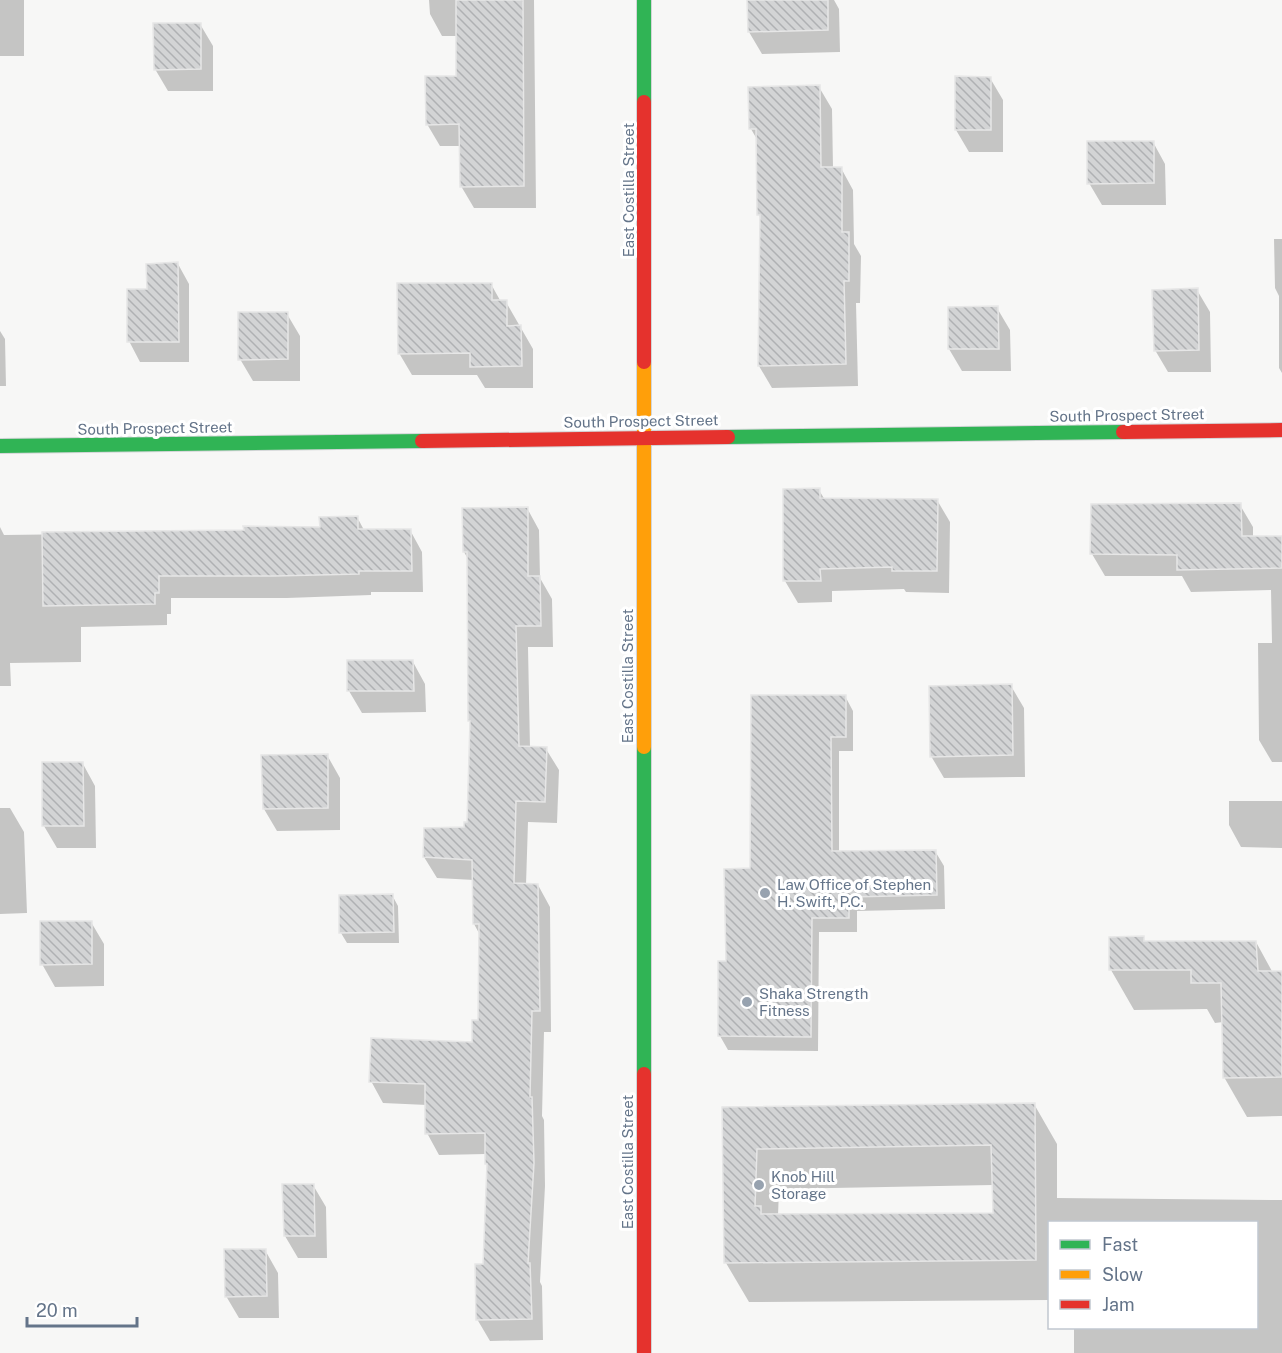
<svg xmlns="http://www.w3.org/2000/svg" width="1282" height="1353" font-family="'Public Sans',sans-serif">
  <defs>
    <pattern id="building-back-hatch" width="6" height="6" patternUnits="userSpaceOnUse" patternTransform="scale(1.5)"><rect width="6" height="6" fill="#d3d4d5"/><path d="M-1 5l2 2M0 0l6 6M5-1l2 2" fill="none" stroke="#afb1b3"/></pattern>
  </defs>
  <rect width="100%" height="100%" fill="#f7f7f6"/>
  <path fill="#0003" fill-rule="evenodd" d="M0 0H24V56H0Z
    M429 0H534L536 208H474L461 186V146H440L427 124 458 77V36H442L430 14Z
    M748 0H834L839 9 840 52 762 54 749 32Z
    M200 24 213 46V91H168L155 69Z
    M990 78 1003 100V152H969L956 130Z
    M819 87 832 109 833 168H841L853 190 854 244 861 256 860 303H856L858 386 772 388 759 366 761 219 759 215 758 141 751 129Z
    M1153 142 1165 164 1166 205H1102L1089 183Z
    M1274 239H1282V373L1279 368V296L1275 288Z
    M178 264 189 284V362H140L129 341 148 290Z
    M491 284 501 302H506L533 349V388H485L477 375H412L399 353Z
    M1197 290 1210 312 1211 372H1168L1155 350Z
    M997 308 1010 330 1011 371H962L949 349Z
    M287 314 300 336V381H253L240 359Z
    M0 331 5 339 6 386H0Z
    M819 490 825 500H937L950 522 949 593 906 592 904 589 832 591V602L798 603 785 581Z
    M1240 505 1253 527V538H1282V762H1272L1259 740 1258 643H1272L1271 590 1191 592 1182 576H1105L1092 554Z
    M527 508 539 530 540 578 552 599 553 647H528L530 748 546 749 559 770 557 823 528 822 526 885H538L550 907 551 1032H544L542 1116 544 1120 545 1186 540 1282 542 1286 543 1340 490 1341 477 1319 484 1265 489 1167 486 1154 439 1155 427 1133V1105L383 1103 371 1081 473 1043 480 1022V935L474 924V880L437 878 424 857 466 828 468 824 472 725 469 720 468 559 464 552Z
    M357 517 364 530H410L422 552 423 592H371V595L287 598H171V614H167V625L81 627V662L10 663 11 686H0V527L4 535 245 532 321 528Z
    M413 662 425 684 426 712 362 713 349 691Z
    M1011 686 1024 708 1025 777 944 778 931 756Z
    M845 696 853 711V751H839V853L935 851 944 866 945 909 857 911V932H819L818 1051 728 1050 720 1036 728 962 751 870Z
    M327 755 340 778V830L277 831 264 809Z
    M83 764 95 786 96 848H57L44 826Z
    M1229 801H1282V848L1241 847 1229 825Z
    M0 808H10L24 832 27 913 0 914Z
    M392 895 398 906 399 943H347L341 933Z
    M91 922 104 944V986L55 987 42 964Z
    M1110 938H1143L1146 943 1256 942 1273 973 1282 972V1116L1247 1117 1224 1077 1223 1022 1215 1023 1207 1009 1134 1010 1111 970Z
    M1034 1104 1057 1144V1198L1282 1200V1353H1074V1328H1256V1222H1050V1300L749 1302 726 1263 724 1109ZM993 1185 994 1214 778 1216 779 1189Z
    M313 1185 326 1207 327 1258H298L285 1236Z
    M265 1250 278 1273 279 1318H239L226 1296Z"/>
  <path fill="url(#building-back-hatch)" stroke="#e6e6e6" stroke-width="1.5" fill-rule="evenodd" d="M456 0H523L524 186 460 187 459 124 426 125 425 76H456Z
    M747 0H828V30L748 32Z
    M153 23H201V69L154 70Z
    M955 76 991 77V130H955Z
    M820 85 821 167H842V232H849V281H844L846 364 758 366 760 215H757L756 129H749L748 87Z
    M1087 141H1154V183L1087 184Z
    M178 262 179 342H127V289H147L146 264Z
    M397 283H492V300H507V326L521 325 522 366 470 367V353L398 354Z
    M1198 288 1199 350 1154 351 1152 290Z
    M998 306 999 349H948V307Z
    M238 312H288V359L238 360Z
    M820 488V498L938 499 937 571H892V567L820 569 821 581H783V489Z
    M1241 503 1242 536H1282V568L1177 570V555L1090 554 1091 504Z
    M528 507V576H540L541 626H516L519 746 547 747 545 802 516 801 514 883 538 884 540 1011H532L530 1097H532L534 1163 528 1263H530L532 1319 476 1320 475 1264H483L487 1164H485V1133L425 1134V1084L369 1082 371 1038 472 1042V1020H478L479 924H473L472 860 423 857 424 828 464 827V822H467L470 721H468L467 552H463L462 508Z
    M358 516V529H411L412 571H359V574L274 576H159V593H155V604L43 606 42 532 244 530 243 526 320 527 319 517Z
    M347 660H413L414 691H347Z
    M1012 684 1013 755 930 757 929 686Z
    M751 695H846V737H831L832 851 936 850 937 895 849 897V918H812L811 1037 718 1036V961H726L724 869 750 868Z
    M328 754V808L263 809 261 755Z
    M42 762H83L84 826H42Z
    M393 894 394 932 339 933V895Z
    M40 921H92V964L40 965Z
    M1144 936V941H1256L1258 971H1282V1077L1223 1078 1221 983H1191V970H1109V937Z
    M1035 1103 1036 1260 724 1263 722 1107ZM991 1145 993 1213 761 1214V1206H755L757 1149Z
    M282 1184H314L315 1236H284Z
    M224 1249H266L267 1296 225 1297Z"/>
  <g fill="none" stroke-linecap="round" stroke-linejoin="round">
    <g stroke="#d3d5d7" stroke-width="16">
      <path id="fast" d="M644 0V102
        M728 437 1123 432
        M0 446 422 441
        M644 747V1074"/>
    </g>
    <g stroke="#d3d5d7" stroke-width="16">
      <path id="slow" d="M644 362V747"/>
    </g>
    <g stroke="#d3d5d7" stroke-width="16">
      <path id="jam" d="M644 102V362
        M1123 432 1282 430
        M422 441 728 437
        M644 1074V1353"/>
    </g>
    <use href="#fast" stroke="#30b455" stroke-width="14"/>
    <use href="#slow" stroke="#ff9f0a" stroke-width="14"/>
    <use href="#jam" stroke="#e5322d" stroke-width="14"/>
  </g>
  <g fill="#97a2af" stroke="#fff" stroke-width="2">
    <circle cx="765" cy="893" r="6"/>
    <circle cx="747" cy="1002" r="6"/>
    <circle cx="759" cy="1185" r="6"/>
  </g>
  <g text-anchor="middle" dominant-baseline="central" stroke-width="6" stroke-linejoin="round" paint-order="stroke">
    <g font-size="15" fill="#647489" stroke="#fff">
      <text transform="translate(628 190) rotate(-90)">East Costilla Street</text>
      <text transform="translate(1127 415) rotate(-1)">South Prospect Street</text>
      <text transform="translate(641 421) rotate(-1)">South Prospect Street</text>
      <text transform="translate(155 428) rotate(-1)">South Prospect Street</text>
      <text transform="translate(627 676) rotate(-90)">East Costilla Street</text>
      <text transform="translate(627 1162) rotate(-90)">East Costilla Street</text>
    </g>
    <g font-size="15" fill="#647489" stroke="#fff" text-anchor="start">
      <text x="777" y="884">Law Office of Stephen<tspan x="777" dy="17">H. Swift, P.C.</tspan></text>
      <text x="759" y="993">Shaka Strength<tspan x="759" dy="17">Fitness</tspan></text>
      <text x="771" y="1176">Knob Hill<tspan x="771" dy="17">Storage</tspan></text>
    </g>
  </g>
  <rect x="1048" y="1221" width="210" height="108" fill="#ffffff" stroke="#c1c7d0" stroke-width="1.5"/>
  <rect x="1060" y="1240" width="30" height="9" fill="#30b455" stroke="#c1c7d0" stroke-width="1.5"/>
  <text x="1102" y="1251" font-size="18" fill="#647489">Fast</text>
  <rect x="1060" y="1270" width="30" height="9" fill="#ff9f0a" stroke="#c1c7d0" stroke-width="1.5"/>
  <text x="1102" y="1281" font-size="18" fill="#647489">Slow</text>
  <rect x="1060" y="1300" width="30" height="9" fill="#e5322d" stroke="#c1c7d0" stroke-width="1.5"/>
  <text x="1102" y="1311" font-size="18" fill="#647489">Jam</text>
  <path d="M27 1317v9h110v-9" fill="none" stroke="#647489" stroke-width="3"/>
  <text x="36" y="1317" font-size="18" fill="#647489" stroke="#ffffff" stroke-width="4.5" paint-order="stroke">20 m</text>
</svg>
